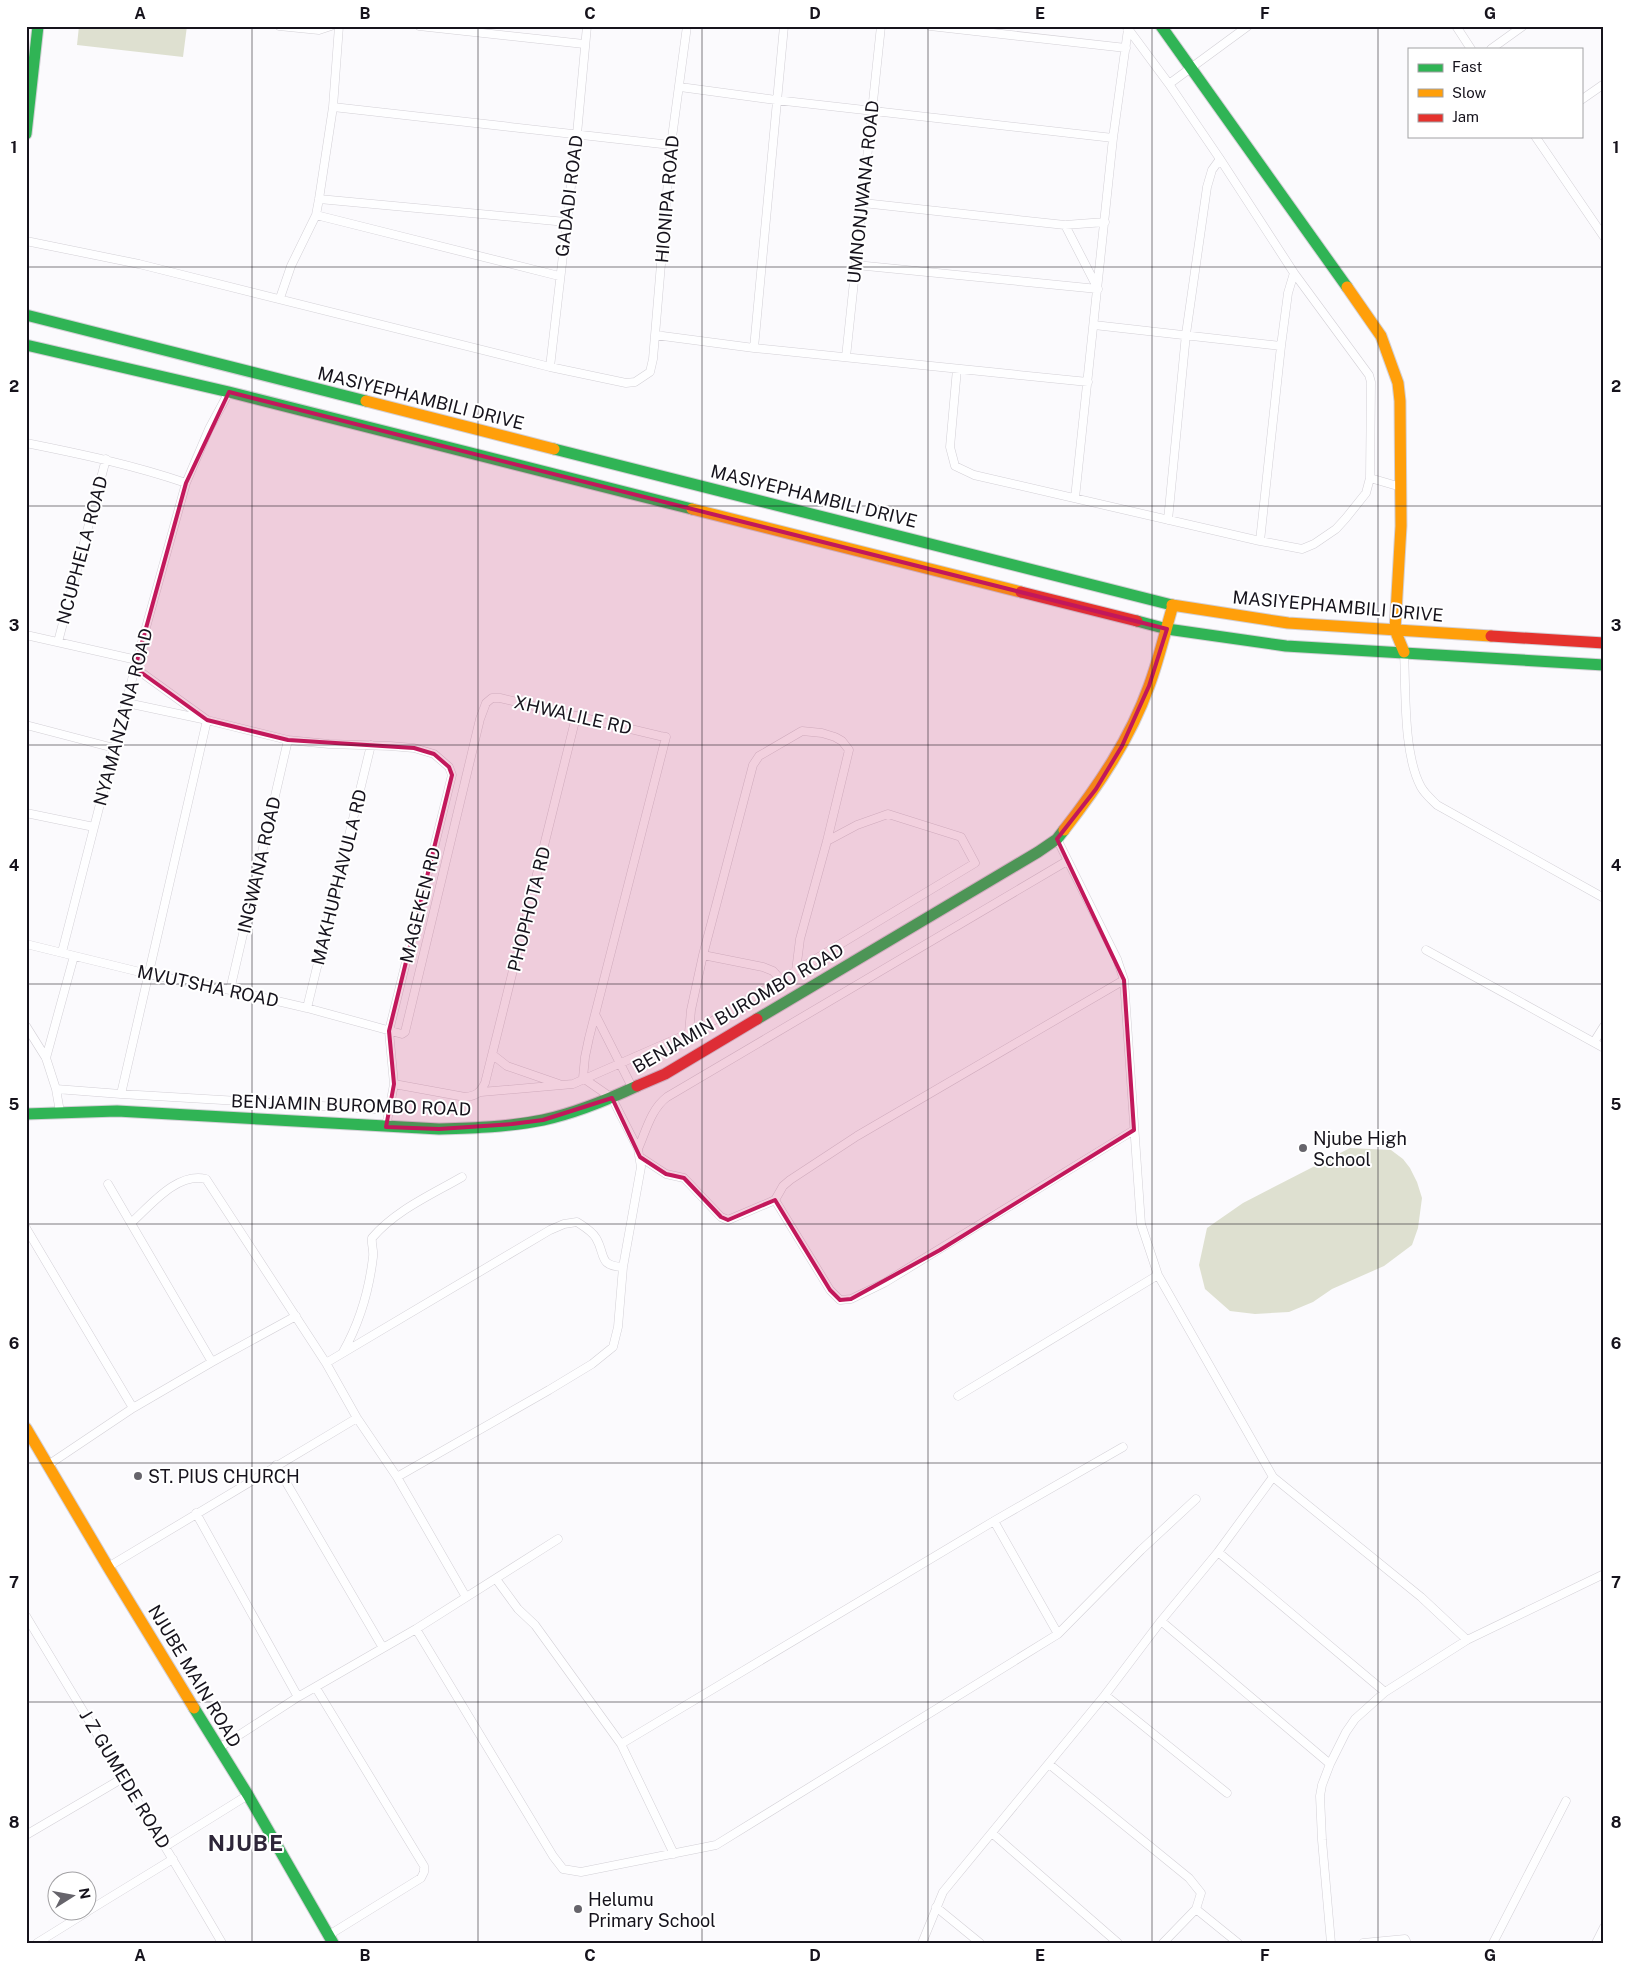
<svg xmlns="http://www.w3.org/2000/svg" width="1630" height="1969" font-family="'Public Sans',sans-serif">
  <rect width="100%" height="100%" fill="#fbfafd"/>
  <path fill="#dee0d0" d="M79 26H187L183 57 77 45Z
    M1350 1148 1391 1150 1403 1159 1410 1168 1417 1182 1422 1198 1418 1228 1412 1245 1384 1266 1332 1289 1313 1302 1289 1312 1255 1314 1230 1311 1205 1289 1199 1265 1207 1228 1243 1203Z"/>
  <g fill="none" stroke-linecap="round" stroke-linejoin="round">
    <g stroke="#d3d0d6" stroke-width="9">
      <path id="street" d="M279 26 319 30 331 26
        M419 26 584 44
        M930 26 1126 48
        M1126 26 1169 84 1220 159 1294 273 1369 375 1371 382 1370 478
        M1456 26 1471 49
        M1491 49 1523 26
        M1169 84 1248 26
        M680 87 776 100 1113 138
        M1581 100 1604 84
        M333 107 671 145
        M1535 136 1604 237
        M319 199 566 222
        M863 203 1065 225 1105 222
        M316 215 559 276
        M1065 225 1098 289
        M26 241 139 264 550 367 626 383 635 382 650 372 653 359 671 145 687 26
        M856 265 1098 289
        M280 298 291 266 316 215 319 199 333 107 339 26
        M1094 325 1281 346
        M655 335 754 348 1088 382
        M754 348 784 26
        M846 357 881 26
        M550 367 577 134 587 26
        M957 369 950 447 955 466 974 475 1260 541 1302 549 1314 544 1336 529 1346 518 1366 493 1370 478 1401 487
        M26 443C81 454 133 465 186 483
        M1075 498 1113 138 1128 29
        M1168 520 1186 334 1207 187 1212 170 1220 159
        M1260 541 1281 346 1288 293 1294 273
        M26 635 137 660
        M58 642 106 459
        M1404 652C1406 690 1403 754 1421 787 1425 794 1431 799 1437 805L1604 898
        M135 668 207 720 288 740 329 744 390 746 414 748 434 754 449 767 452 775 389 1031 394 1084 386 1127
        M26 725 114 748
        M26 813 94 827
        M1057 839 1117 959 1124 980 1141 1224 1158 1275 1273 1477 1421 1597 1467 1640
        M26 944 148 974 230 990 307 1008 402 1034 405 1032 480 719 486 703 492 698H500L660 736 666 737 589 1038 585 1057 583 1078
        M1426 950 1604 1048
        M62 952 137 660 186 483 209 429 229 392
        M703 955 763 967 773 971 781 980
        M230 990 288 740
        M307 1008 371 745
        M596 1016 633 1089
        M26 1026 46 1058 56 1089 60 1112
        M689 1033 691 1010 703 955 753 765 759 756 802 731 822 733 835 737 842 741 849 750 827 841 800 939 796 971
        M1594 1042 1604 1026
        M493 1055 507 1066 559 1084
        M46 1058 74 956
        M394 1084 465 1097C476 1096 480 1093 485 1083L576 717
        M56 1089 121 1094 390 1110
        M481 1092 573 1084 701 1028 975 863 961 837 888 814 857 825 827 841
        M121 1094 207 720 127 703
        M638 1149C646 1131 651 1109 667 1097L1067 861
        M640 1157 666 1174 684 1178 721 1217 728 1220 775 1200 783 1186 790 1180 857 1136 1124 980
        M108 1184 212 1362
        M775 1200 830 1290 840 1300 851 1299 884 1283 1134 1130
        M131 1223C151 1205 177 1172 206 1179L326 1363 357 1418 397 1477 466 1597
        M26 1228 133 1408
        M343 1352C360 1322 369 1291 373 1257 374 1250 371 1244 372 1238 396 1210 431 1195 462 1177
        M326 1363 550 1230 564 1224 577 1222C583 1226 592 1231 596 1238 606 1255 598 1266 623 1267
        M958 1396 1158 1275
        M48 1465 133 1408 212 1362 296 1316
        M276 1465 383 1648
        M397 1477 549 1390 592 1364 613 1347 618 1327 623 1267 641 1167 638 1149 612 1098 583 1078
        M196 1513 298 1697
        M994 1521 1058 1634
        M1218 1552 1385 1692
        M108 1567 357 1418
        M496 1579 518 1609 535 1625 621 1744 674 1854
        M26 1616C91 1725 158 1833 222 1943
        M1161 1621 1330 1764
        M416 1629 553 1856 563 1869 581 1872 716 1845 1058 1634 1141 1550 1196 1499
        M316 1688 424 1866V1872L421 1878 329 1935
        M1105 1695 1227 1793
        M621 1744 994 1521 1123 1447
        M219 1748 298 1697 416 1629 558 1539
        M1049 1764 1189 1878 1201 1893 1196 1909 1163 1943
        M992 1833 1118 1943
        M26 1835 123 1778
        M166 1846 248 1795
        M936 1907 980 1943
        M1196 1909 1238 1943
        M88 1911 173 1859
        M37 1943 87 1912
        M922 1943 943 1892 1105 1695 1161 1621 1218 1552 1273 1477
        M1331 1943 1322 1840 1320 1796 1322 1785 1330 1764 1346 1732 1355 1719 1385 1692 1467 1640 1604 1574
        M1363 1943 1405 1939 1407 1943
        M1493 1943 1566 1801
        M1596 1943 1604 1927"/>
    </g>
    <g stroke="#d3d0d6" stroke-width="13">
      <path id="fast" d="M1161 26 1347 287
        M26 134 38 26
        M26 315 366 401
        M26 345 229 392 692 509
        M554 449 1172 605
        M1137 621 1167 629 1286 646 1604 665
        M757 1019 1038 852 1057 839 1064 830
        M26 1114 117 1111 439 1129C474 1128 509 1127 543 1120 576 1113 607 1100 637 1086
        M194 1708 248 1795 333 1943"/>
    </g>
    <g stroke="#d3d0d6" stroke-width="13">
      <path id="slow" d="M1347 287 1381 336 1398 383 1400 401 1401 526 1395 630 1404 652
        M366 401 554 449
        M692 509 1021 592
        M1172 605 1288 623 1491 636
        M1064 830C1099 785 1130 739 1149 686 1159 659 1165 632 1173 605
        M26 1428 108 1567 194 1708"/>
    </g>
    <g stroke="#d3d0d6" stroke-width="13">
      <path id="jam" d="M1021 592 1137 621
        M1491 636 1604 643
        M637 1086 665 1074 757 1019"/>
    </g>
    <use href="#street" stroke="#fefeff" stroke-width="8"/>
    <use href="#fast" stroke="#30b455" stroke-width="11"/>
    <use href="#slow" stroke="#ff9f0a" stroke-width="11"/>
    <use href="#jam" stroke="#e5322d" stroke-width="11"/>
  </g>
  <path fill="#c2185b" fill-opacity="0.2" stroke="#c2185b" stroke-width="4" stroke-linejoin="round" d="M229 392 1167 629 1149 686 1122 746 1096 789 1057 839 1124 980 1134 1130 940 1250 851 1299 840 1300 830 1290 775 1200 728 1220 721 1217 684 1178 666 1174 640 1157 612 1098 543 1120 512 1124 439 1129 386 1127 394 1084 389 1031 452 775 449 767 434 754 414 748 288 740 207 720 135 668 186 483Z"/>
  <path fill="none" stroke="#16131c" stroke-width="1" stroke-opacity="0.55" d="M252 26V1943M478 26V1943M702 26V1943M928 26V1943M1152 26V1943M1378 26V1943M26 267H1604M26 506H1604M26 745H1604M26 984H1604M26 1224H1604M26 1463H1604M26 1702H1604"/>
  <g fill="#66646b" stroke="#fff" stroke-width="2">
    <circle cx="1303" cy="1148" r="5"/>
    <circle cx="138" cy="1476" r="5"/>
    <circle cx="578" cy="1909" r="5"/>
  </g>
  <g text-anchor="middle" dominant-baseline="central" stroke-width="4" stroke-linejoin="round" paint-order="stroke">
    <g font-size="18" fill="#16131c" stroke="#fff">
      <text transform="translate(863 192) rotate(-84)">UMNONJWANA ROAD</text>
      <text transform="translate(569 196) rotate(-83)">GADADI ROAD</text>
      <text transform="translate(667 199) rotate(-85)">HIONIPA ROAD</text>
      <text transform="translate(421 398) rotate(14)">MASIYEPHAMBILI DRIVE</text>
      <text transform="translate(814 496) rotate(14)">MASIYEPHAMBILI DRIVE</text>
      <text transform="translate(82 550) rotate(-75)">NCUPHELA ROAD</text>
      <text transform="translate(1338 606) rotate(5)">MASIYEPHAMBILI DRIVE</text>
      <text transform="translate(573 715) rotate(13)">XHWALILE RD</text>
      <text transform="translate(123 717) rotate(-75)">NYAMANZANA ROAD</text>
      <text transform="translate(259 865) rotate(-77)">INGWANA ROAD</text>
      <text transform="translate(339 877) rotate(-76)">MAKHUPHAVULA RD</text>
      <text transform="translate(420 905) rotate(-76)">MAGEKEN RD</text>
      <text transform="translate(529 909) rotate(-76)">PHOPHOTA RD</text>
      <text transform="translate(208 986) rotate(12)">MVUTSHA ROAD</text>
      <text transform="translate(738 1008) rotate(-30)">BENJAMIN BUROMBO ROAD</text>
      <text transform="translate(351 1105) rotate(2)">BENJAMIN BUROMBO ROAD</text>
      <text transform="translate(195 1676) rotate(59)">NJUBE MAIN ROAD</text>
      <text transform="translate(125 1779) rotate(59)">J Z GUMEDE ROAD</text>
    </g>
    <g font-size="18" fill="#16131c" stroke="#fff" text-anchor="start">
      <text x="1313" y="1138">Njube High<tspan x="1313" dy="21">School</tspan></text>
      <text x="148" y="1476">ST. PIUS CHURCH</text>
      <text x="588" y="1899">Helumu<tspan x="588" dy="21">Primary School</tspan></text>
    </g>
    <g font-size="22" font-weight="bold" letter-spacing="1" fill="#2e2639" stroke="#fff">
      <text x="246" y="1843">NJUBE</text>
    </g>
  </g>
  <rect width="1630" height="1969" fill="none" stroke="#ffffff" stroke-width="55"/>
  <rect x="1408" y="48" width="175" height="90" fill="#ffffff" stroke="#a2a1a4"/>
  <rect x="1418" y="64" width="25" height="8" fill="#30b455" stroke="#a2a1a4"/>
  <text x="1452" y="72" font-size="15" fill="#16131c">Fast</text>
  <rect x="1418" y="89" width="25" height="8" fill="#ff9f0a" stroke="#a2a1a4"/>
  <text x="1452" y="98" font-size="15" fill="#16131c">Slow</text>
  <rect x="1418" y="114" width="25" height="8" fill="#e5322d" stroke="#a2a1a4"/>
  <text x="1452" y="122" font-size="15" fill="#16131c">Jam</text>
  <g transform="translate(72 1896) rotate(79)"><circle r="24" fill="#ffffff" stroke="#a2a1a4"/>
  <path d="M0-4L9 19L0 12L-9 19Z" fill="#66646b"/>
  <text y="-8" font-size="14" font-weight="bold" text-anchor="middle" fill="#16131c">N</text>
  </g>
  <rect x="28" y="28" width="1574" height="1914" fill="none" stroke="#16131c" stroke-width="2"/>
  <g font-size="16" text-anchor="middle" font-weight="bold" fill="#16131c">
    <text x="140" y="19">A</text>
    <text x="365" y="19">B</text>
    <text x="590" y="19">C</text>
    <text x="815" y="19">D</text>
    <text x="1040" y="19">E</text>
    <text x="1265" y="19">F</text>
    <text x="1490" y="19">G</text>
    <text x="14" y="153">1</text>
    <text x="1616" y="153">1</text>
    <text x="14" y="392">2</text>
    <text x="1616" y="392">2</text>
    <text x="14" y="631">3</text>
    <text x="1616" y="631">3</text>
    <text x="14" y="871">4</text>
    <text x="1616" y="871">4</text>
    <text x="14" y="1110">5</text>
    <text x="1616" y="1110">5</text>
    <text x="14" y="1349">6</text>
    <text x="1616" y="1349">6</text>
    <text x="14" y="1588">7</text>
    <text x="1616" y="1588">7</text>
    <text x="14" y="1828">8</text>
    <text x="1616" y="1828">8</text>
    <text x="140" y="1961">A</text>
    <text x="365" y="1961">B</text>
    <text x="590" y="1961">C</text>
    <text x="815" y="1961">D</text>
    <text x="1040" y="1961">E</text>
    <text x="1265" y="1961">F</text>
    <text x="1490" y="1961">G</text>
  </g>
</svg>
